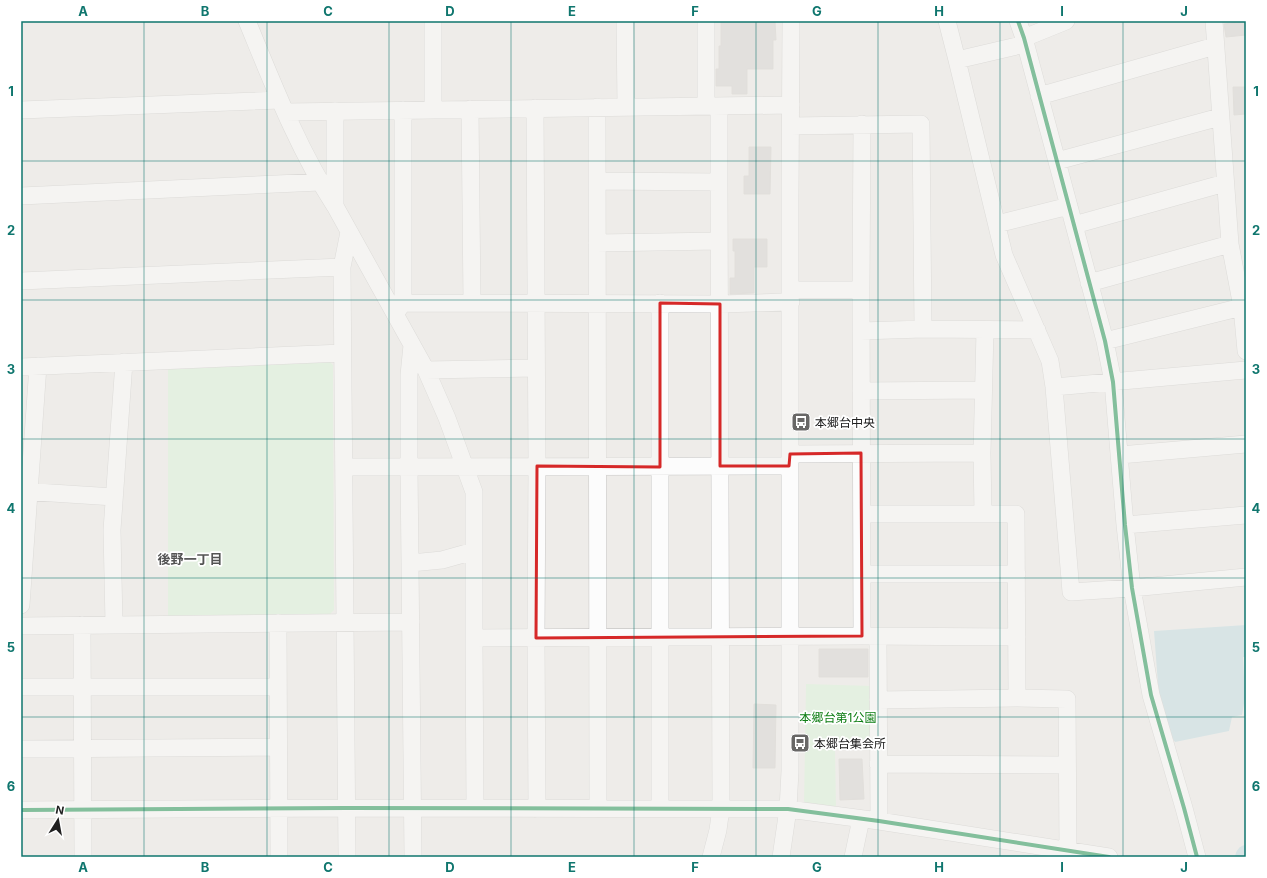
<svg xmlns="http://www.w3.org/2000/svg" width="1267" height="878" font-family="Inter,'Noto Sans JP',sans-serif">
  <rect width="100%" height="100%" fill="#eeece9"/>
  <path fill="#d8f3d7" d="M327 359 333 365 334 610 328 616 168 618V365Z
    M806 684 873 686 871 750 835 749 836 807 804 804Z"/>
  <path fill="#bddae1" d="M1246 625V657H1243L1245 698 1242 715 1232 717 1229 731 1175 742 1170 735 1159 698 1154 631Z"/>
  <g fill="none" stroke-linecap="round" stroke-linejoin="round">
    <path stroke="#bddae1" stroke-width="20" d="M1245 857 1246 855"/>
  </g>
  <path fill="#d2d0ce" stroke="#d1ceca" d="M721 21H775L776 40H773V69H747V94H732V86H716V69H719V46H721Z
    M1246 21V35L1226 37 1224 24Z
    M1233 87H1246V114L1234 115Z
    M749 147H771L770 194H744V176H749Z
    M733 239H767V267H754V293L730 294V278H735V251H733Z
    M819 649H868V677H819Z
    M754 704 776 705 775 768H753Z
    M839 759H862L864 799 840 800Z"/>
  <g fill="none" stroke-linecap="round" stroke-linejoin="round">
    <g stroke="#c7c6c5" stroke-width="18">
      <path id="minor" d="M247 21C273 84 298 149 335 206L426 370 447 418 474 492V638L475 808
        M433 21V110
        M625 21 626 107
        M706 21V106
        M947 21 957 60 1004 255 1050 361 1054 387 1071 592 1132 588 1246 577
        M1018 21 1024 38 1105 341 1113 382 1125 525 1132 588 1151 695 1184 808 1197 857
        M1214 21 1230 244 1242 307 1246 351
        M1024 38 1066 21
        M957 60 1025 44
        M1039 96 1215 46
        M597 107 598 809
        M535 108 537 466 536 638 537 809
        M470 109 472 303
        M21 110 280 100
        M335 111V206
        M285 112 791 105
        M862 124 861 290 862 636
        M791 126 921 124 923 329
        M1057 161 1220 117
        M597 181 719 182
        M21 196 320 182
        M997 224 1069 206
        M1074 225 1225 183
        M597 243 719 241
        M21 281 342 267
        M1089 283 1230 244
        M790 290H861
        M403 303V110
        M660 303V809
        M395 314 403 303 720 304 791 302
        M861 331 923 329 1037 330
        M1105 341 1246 306
        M412 345 409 375V467L413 857
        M21 367 342 353
        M426 370 536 368
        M1054 387 1246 370
        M861 391 983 390
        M790 454 982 453
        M1120 455 1246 444
        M344 467 789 466
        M21 491 114 497
        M983 513 982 453 985 330
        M862 514H1016L1017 698
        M1125 525 1246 515
        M411 563 442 560 474 551
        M862 574H1017
        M21 605 38 366
        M278 623 279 857
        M114 624 112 530 124 362
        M82 625 83 857
        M21 626 411 622
        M878 637 879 821
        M474 638 862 636 1017 637
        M21 687H278
        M878 700 1017 698 1067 699 1068 851
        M21 749 278 747
        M878 764 1067 765
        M21 810 347 808 788 809 879 821 1109 857
        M347 857 342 267 349 232
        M711 857 718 830 721 808 719 182V106
        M781 857 788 809 790 771C790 580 790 389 790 198 790 139 791 80 791 21
        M853 857 861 819"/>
    </g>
    <use href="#minor" stroke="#fcfcfc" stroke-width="17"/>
    <g stroke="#fff" stroke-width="6">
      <path id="cycleway" d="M1018 21 1024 38 1105 341 1113 382 1125 525 1132 588 1151 695 1184 808 1197 857
        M21 810 347 808 788 809 879 821 1109 857"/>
    </g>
    <use href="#cycleway" stroke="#00873e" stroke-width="4"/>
  </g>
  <path d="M0 0H1267V878H0ZM660 303 720 304V466H789L790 454 861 453 862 636 536 638 537 466 660 467Z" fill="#eeece9" fill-opacity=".55" fill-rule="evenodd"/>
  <path fill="none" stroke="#d62828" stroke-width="3" stroke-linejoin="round" d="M660 303 720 304V466H789L790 454 861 453 862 636 536 638 537 466 660 467Z"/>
  <path fill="none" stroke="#0f766e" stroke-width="1" stroke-opacity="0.55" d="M144 21V857M267 21V857M389 21V857M511 21V857M634 21V857M756 21V857M878 21V857M1000 21V857M1123 21V857M21 161H1246M21 300H1246M21 439H1246M21 578H1246M21 717H1246"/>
  <defs>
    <g id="bus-square" transform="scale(1)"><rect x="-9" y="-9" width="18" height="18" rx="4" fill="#686766" stroke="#fff"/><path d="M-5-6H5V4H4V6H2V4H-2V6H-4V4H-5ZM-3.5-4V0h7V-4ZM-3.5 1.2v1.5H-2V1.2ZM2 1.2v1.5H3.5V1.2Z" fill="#fff"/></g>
  </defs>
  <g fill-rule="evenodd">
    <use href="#bus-square" x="801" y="422"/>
    <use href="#bus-square" x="800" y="743"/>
  </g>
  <g text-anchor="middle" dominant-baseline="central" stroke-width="3.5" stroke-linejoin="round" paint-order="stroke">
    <g font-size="12" fill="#202020" stroke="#fff" text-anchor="start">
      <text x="815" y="422">本郷台中央</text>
      <text x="814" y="743">本郷台集会所</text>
    </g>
    <g font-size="12" fill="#0e7e14" stroke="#fff">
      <text x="838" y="717">本郷台第1公園</text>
    </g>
    <g font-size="13" font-weight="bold" fill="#535353" stroke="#fff">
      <text x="190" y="559">後野一丁目</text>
    </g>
  </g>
  <rect width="1267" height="878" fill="none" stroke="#ffffff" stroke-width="44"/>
  <g transform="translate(58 820) rotate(11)" stroke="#ffffff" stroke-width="3" paint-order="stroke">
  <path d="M0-3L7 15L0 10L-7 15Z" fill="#202020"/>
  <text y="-6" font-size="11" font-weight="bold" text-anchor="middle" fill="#202020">N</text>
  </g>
  <rect x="22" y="22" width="1223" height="834" fill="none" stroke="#0f766e" stroke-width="1.5"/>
  <g font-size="13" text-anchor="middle" font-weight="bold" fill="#0f766e">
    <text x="83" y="16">A</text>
    <text x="205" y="16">B</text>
    <text x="328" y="16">C</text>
    <text x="450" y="16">D</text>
    <text x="572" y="16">E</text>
    <text x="695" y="16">F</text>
    <text x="817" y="16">G</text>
    <text x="939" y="16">H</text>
    <text x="1062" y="16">I</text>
    <text x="1184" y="16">J</text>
    <text x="11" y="96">1</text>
    <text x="1256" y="96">1</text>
    <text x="11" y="235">2</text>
    <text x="1256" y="235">2</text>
    <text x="11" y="374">3</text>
    <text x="1256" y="374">3</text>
    <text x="11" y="513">4</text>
    <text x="1256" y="513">4</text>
    <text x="11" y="652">5</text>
    <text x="1256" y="652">5</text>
    <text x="11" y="791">6</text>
    <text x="1256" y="791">6</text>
    <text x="83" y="872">A</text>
    <text x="205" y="872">B</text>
    <text x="328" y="872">C</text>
    <text x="450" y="872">D</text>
    <text x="572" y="872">E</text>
    <text x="695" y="872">F</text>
    <text x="817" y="872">G</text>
    <text x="939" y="872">H</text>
    <text x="1062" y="872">I</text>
    <text x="1184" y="872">J</text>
  </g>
</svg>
